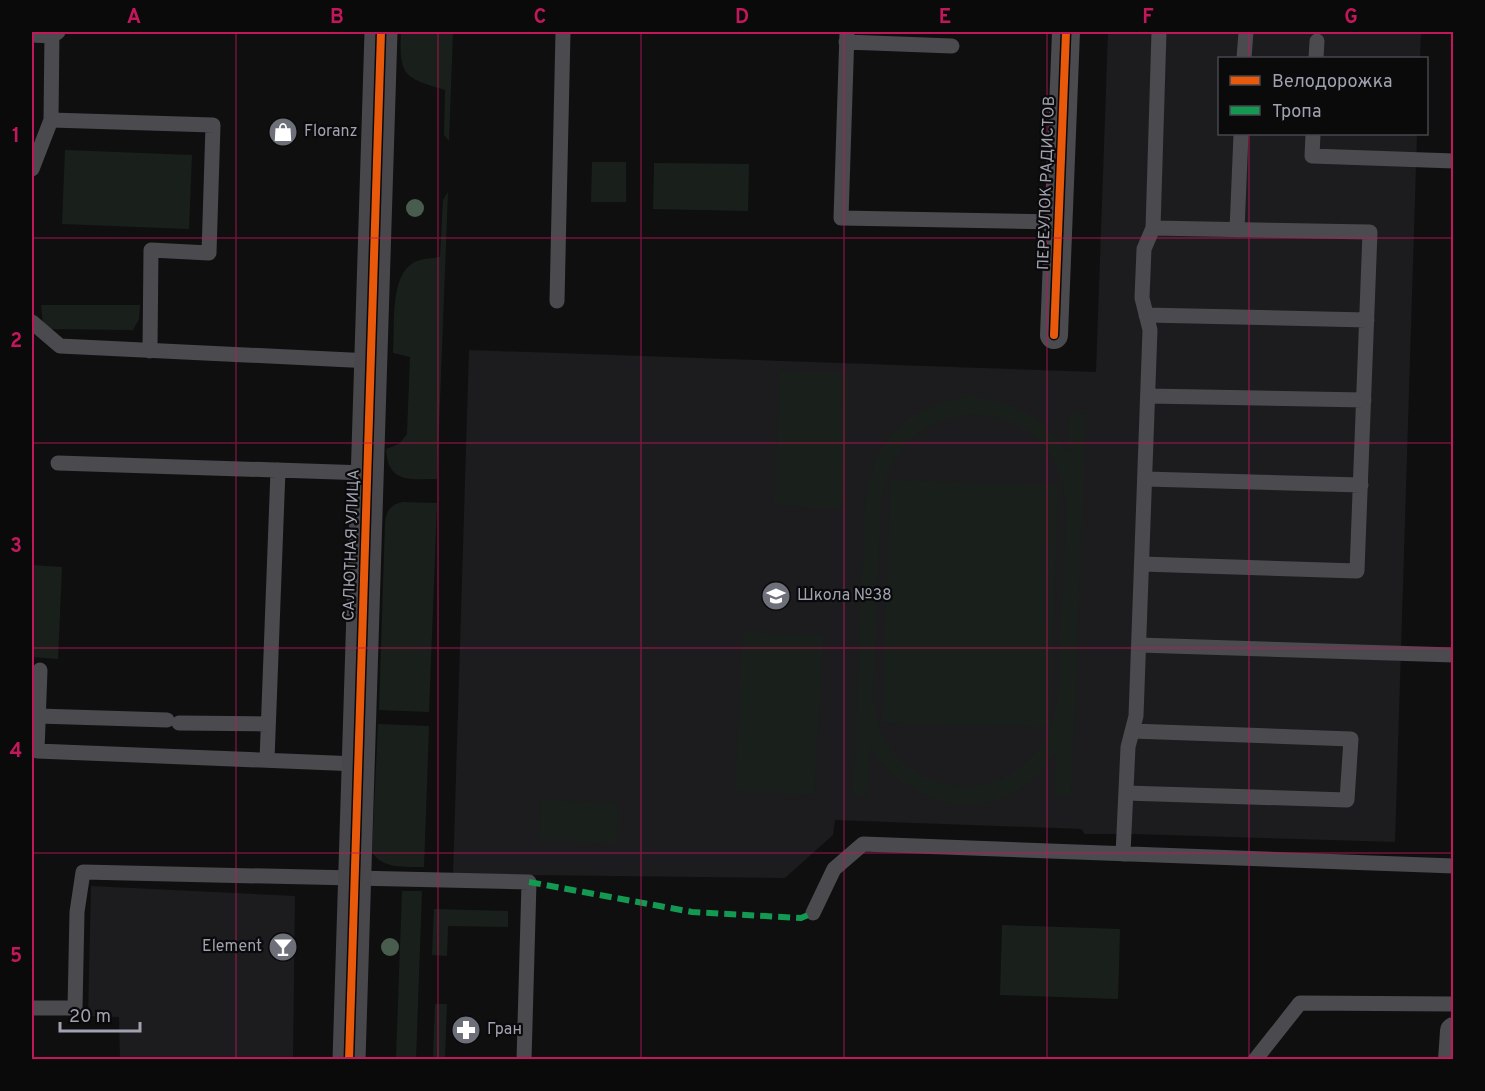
<svg xmlns="http://www.w3.org/2000/svg" width="1485" height="1091" font-family="Overpass,sans-serif">
  <rect width="100%" height="100%" fill="#0f0f10"/>
  <path fill="#1c1c1e" d="M1108 32H1421L1420 58H1220V134H1417L1395 842 1134 834H1085L1081 829 835 820 833 835 785 878 453 874 469 350 1096 372Z
    M91 886 295 896 293 1059H120L119 1017 88 1016Z"/>
  <path fill="#19201b" fill-rule="evenodd" d="M401 32H453L449 141 444 135 445 90C403 78 399 75 401 32Z
    M65 150 192 155 189 229 62 224Z
    M592 162H626V202H591Z
    M654 163 749 164 748 211 653 209Z
    M448 192 437 479C410 479 388 484 386 449L399 444 407 434 410 357 393 353C395 328 390 283 409 266 417 258 430 259 440 257L443 200Z
    M41 305H140L139 319 133 330 47 329 43 324Z
    M780 371 849 374 843 508 774 505Z
    M969 397C1011 399 1046 417 1068 454L1070 413 1086 414 1071 797H1055L1056 753C1049 761 1043 770 1035 778 980 825 907 804 870 747L867 795H853L865 505C871 442 906 405 969 397ZM972 414C1029 417 1065 453 1066 511L1058 699C1040 821 876 812 873 691L881 504C886 451 919 419 972 414Z
    M890 480 1058 485 1050 727 882 722Z
    M403 502 437 503 429 712 379 710 385 523C386 511 391 504 403 502Z
    M32 565 62 567 58 659 32 657Z
    M743 632 823 636 814 795 735 791Z
    M378 724 429 726 424 867C406 867 382 869 372 852Z
    M542 800 618 803 617 843 540 840Z
    M402 891H422L416 1059H396Z
    M434 909 508 911V927L448 926 447 956 432 955Z
    M1002 925 1120 929 1118 999 1000 995Z
    M435 1004H447L445 1059H433Z"/>
  <g fill="none" stroke-linecap="round" stroke-linejoin="round">
    <path stroke="#4a4a4f" stroke-width="15" d="M847 32 841 218 1059 222
      M32 35 52 36 58 32
      M846 42 952 46
      M1244 58 1246 32
      M1316 58 1317 41
      M51 120 213 125 209 253 151 250 150 351
      M1313 134 1312 156 1454 161
      M32 169 51 120 52 32
      M1237 230 1241 134
      M557 301 563 32
      M1146 315 1367 320
      M32 322 60 346 371 361
      M1148 396 1364 400
      M58 463 367 473
      M1145 479 1361 485
      M1142 564 1357 571 1370 232 1153 228
      M1139 645 1454 655
      M40 670 37 751 358 764
      M38 716 167 720
      M179 723 268 724
      M267 760 278 470
      M1126 793 1347 800 1351 739 1132 731
      M1123 854 1128 747 1136 716 1150 330 1142 298 1144 249 1153 228 1159 32
      M813 913 834 869 863 844 1454 866
      M32 1008H75L77 912 83 872 529 882 524 1060
      M1255 1060 1300 1003 1454 1004"/>
    <path stroke="#4a4a4f" stroke-width="28" d="M1054 335 1066 32
      M1452 1060 1454 1031"/>
    <path stroke="#48484c" stroke-width="33" d="M349 1060 381 32"/>
    <path stroke="#139951" stroke-width="6" stroke-dasharray="12 6" stroke-linecap="butt" d="M529 882 692 912 801 918 813 913"/>
    <g stroke="#0a0a0b" stroke-width="11">
      <path id="cycleway" d="M1054 335 1066 32
        M349 1060 381 32"/>
    </g>
    <use href="#cycleway" stroke="#e8590c" stroke-width="8"/>
  </g>
  <g fill="#485d4e">
    <circle cx="415" cy="208" r="9"/>
    <circle cx="390" cy="947" r="9"/>
  </g>
  <path fill="none" stroke="#c2185b" stroke-width="1.5" stroke-opacity="0.55" d="M236 32V1060M438 32V1060M641 32V1060M844 32V1060M1047 32V1060M1249 32V58M1249 134V1060M32 238H1454M32 443H1454M32 648H1454M32 853H1454"/>
  <defs>
    <g id="shop-disc" transform="scale(1.5)"><circle r="9.5" fill="#6d6f79" stroke="#0a0a0b"/><path d="M-5-2.5h2.3a2.7 3.5 0 0 1 5.4 0H5L5.5 6h-11ZM-1.5-2.5h3a1.5 2.3 0 0 0-3 0Z" fill="#fff"/></g>
    <g id="school-disc" transform="scale(1.5)"><circle r="9.5" fill="#6d6f79" stroke="#0a0a0b"/><path d="M0-5L7-2L0 1L-7-2ZM-4 1L0 2.5L4 1V4Q0 6-4 4Z" fill="#fff"/></g>
    <g id="bar-disc" transform="scale(1.5)"><circle r="9.5" fill="#6d6f79" stroke="#0a0a0b"/><path d="M-6-5H6L.8 .8V4.5H3.5V6h-7V4.5H-.8V.8Z" fill="#fff"/></g>
    <g id="pharmacy-disc" transform="scale(1.5)"><circle r="9.5" fill="#6d6f79" stroke="#0a0a0b"/><path d="M-2-6h4v4h4v4h-4v4h-4v-4h-4v-4h4Z" fill="#fff"/></g>
  </defs>
  <g fill-rule="evenodd">
    <use href="#shop-disc" x="283" y="132"/>
    <use href="#school-disc" x="776" y="596"/>
    <use href="#bar-disc" x="283" y="947"/>
    <use href="#pharmacy-disc" x="466" y="1030"/>
  </g>
  <g text-anchor="middle" dominant-baseline="central" stroke-width="4.5" stroke-linejoin="round" paint-order="stroke">
    <g font-size="16" fill="#a0a2b1" stroke="#0a0a0b" text-anchor="start">
      <text x="304" y="132">Floranz</text>
      <text x="797" y="596">Школа №38</text>
      <text x="262" y="947" text-anchor="end">Element</text>
      <text x="487" y="1030">Гран</text>
    </g>
    <g font-size="16" fill="#a0a2b1" stroke="#0a0a0b">
      <text transform="translate(1047 183) rotate(-88)">ПЕРЕУЛОК РАДИСТОВ</text>
      <text transform="translate(352 545) rotate(-88)">САЛЮТНАЯ УЛИЦА</text>
    </g>
  </g>
  <rect width="1485" height="1091" fill="none" stroke="#0a0a0b" stroke-width="66"/>
  <rect x="1218" y="57" width="210" height="78" fill="#0a0a0b" stroke="#46474d" stroke-width="1.5"/>
  <rect x="1230" y="76" width="30" height="9" fill="#e8590c" stroke="#46474d" stroke-width="1.5"/>
  <text x="1272" y="87" font-size="18" fill="#a0a2b1">Велодорожка</text>
  <rect x="1230" y="106" width="30" height="9" fill="#139951" stroke="#46474d" stroke-width="1.5"/>
  <text x="1272" y="117" font-size="18" fill="#a0a2b1">Тропа</text>
  <path d="M60 1022v9h80v-9" fill="none" stroke="#a0a2b1" stroke-width="3"/>
  <text x="69" y="1022" font-size="18" fill="#a0a2b1" stroke="#0a0a0b" stroke-width="4.5" paint-order="stroke">20 m</text>
  <rect x="33" y="33" width="1419" height="1025" fill="none" stroke="#c2185b" stroke-width="2"/>
  <g font-size="20" text-anchor="middle" font-weight="bold" fill="#c2185b">
    <text x="134" y="23">A</text>
    <text x="337" y="23">B</text>
    <text x="540" y="23">C</text>
    <text x="742" y="23">D</text>
    <text x="945" y="23">E</text>
    <text x="1148" y="23">F</text>
    <text x="1351" y="23">G</text>
    <text x="16" y="142">1</text>
    <text x="16" y="347">2</text>
    <text x="16" y="552">3</text>
    <text x="16" y="757">4</text>
    <text x="16" y="962">5</text>
  </g>
</svg>
